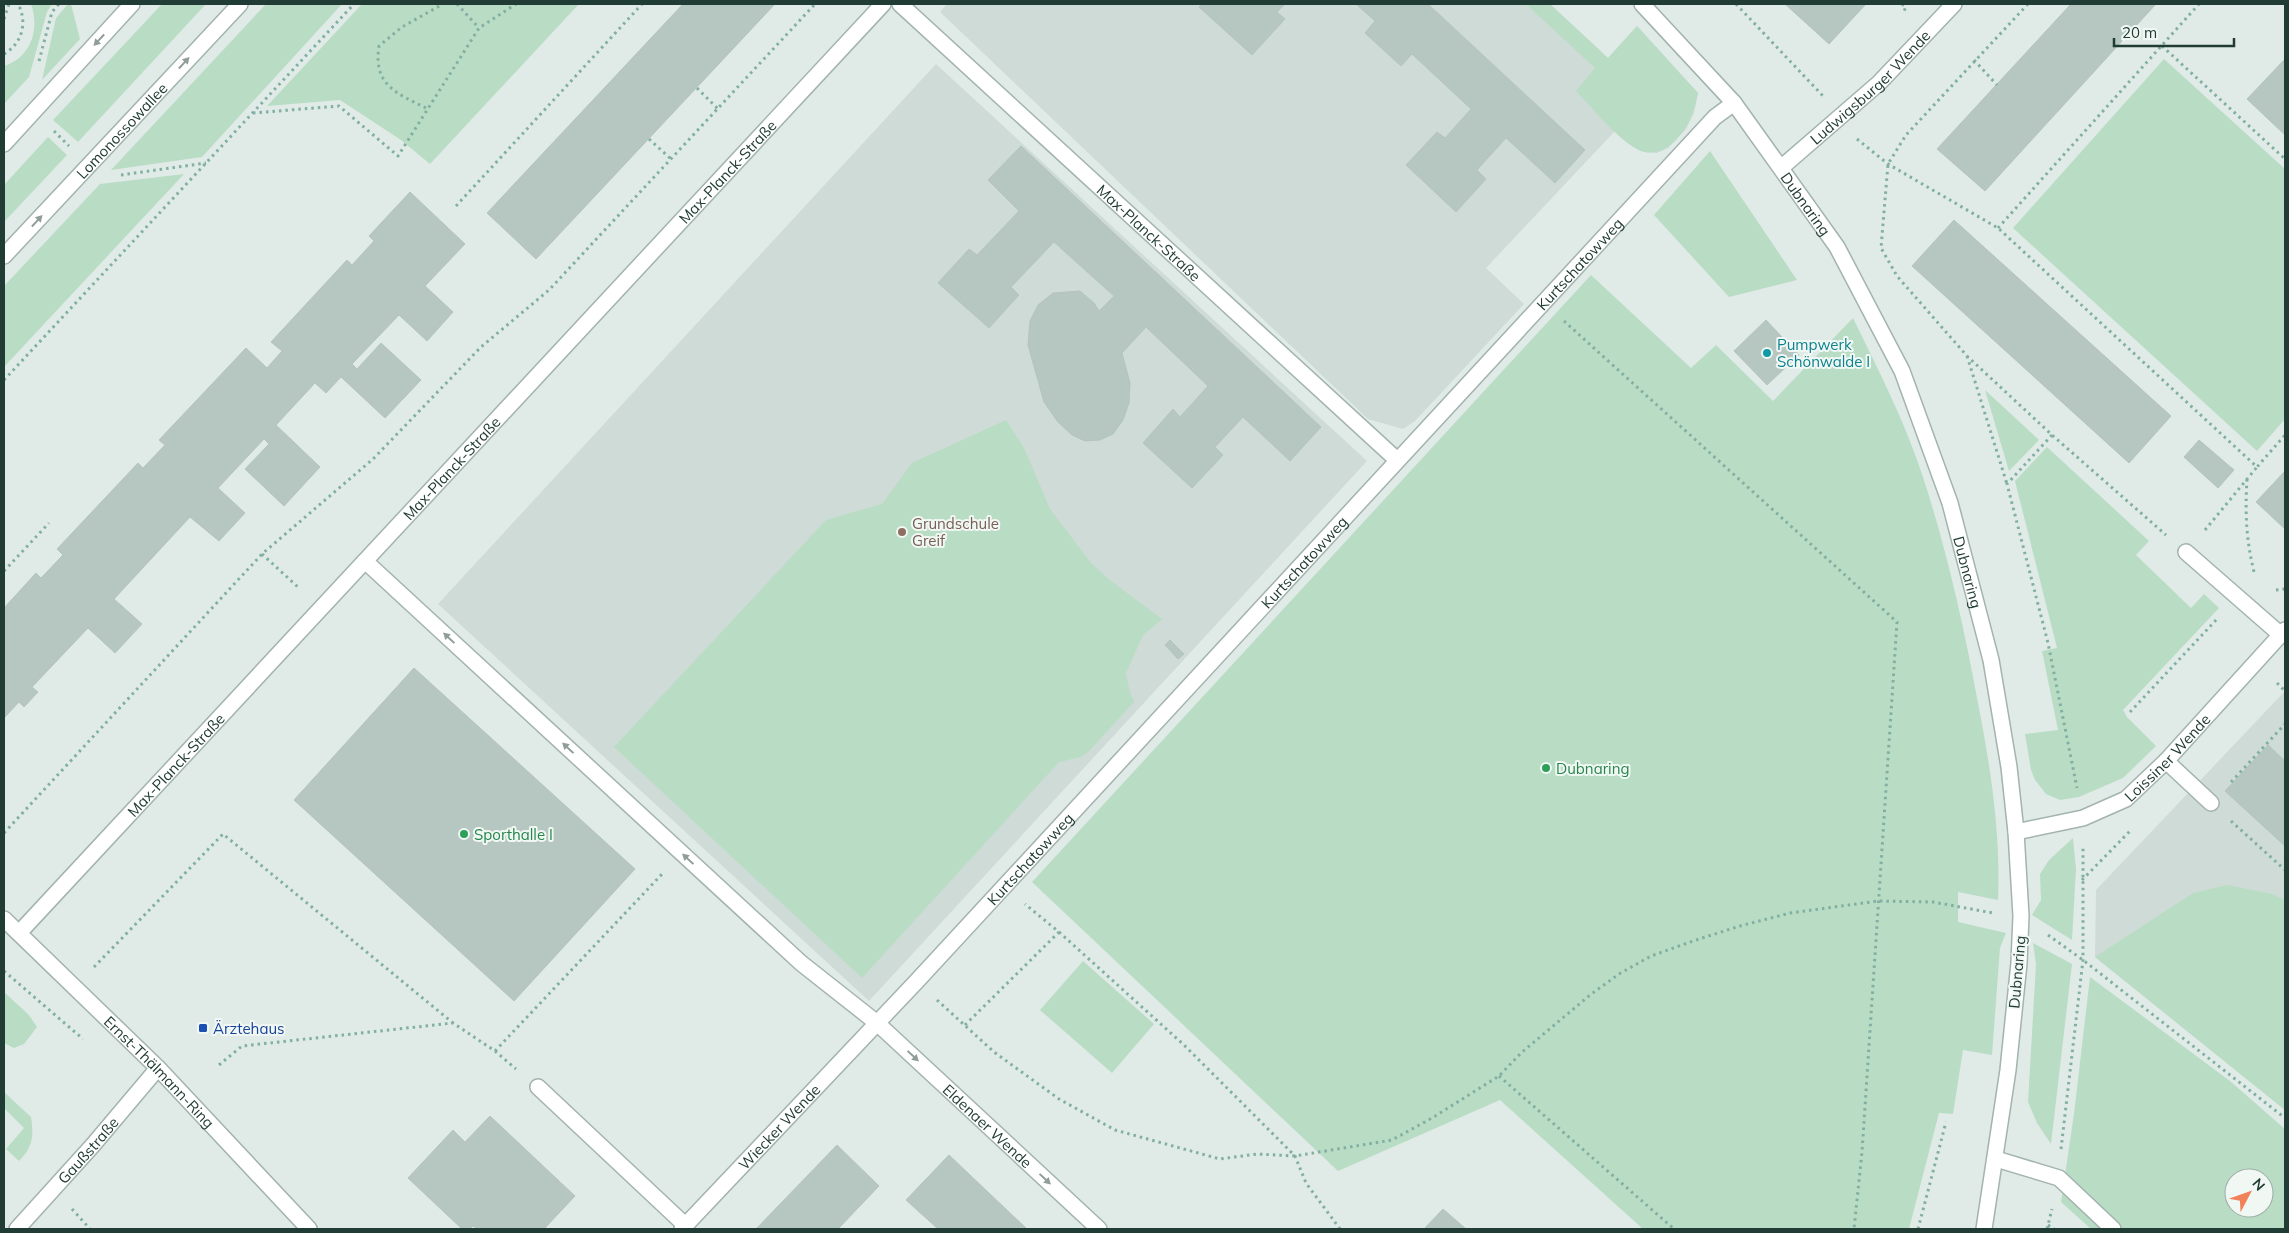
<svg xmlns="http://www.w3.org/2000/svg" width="2289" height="1233" font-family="Mulish,sans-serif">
  <rect width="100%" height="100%" fill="#e0ebe7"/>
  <path fill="#cfdbd6" d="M947 4H1550L1608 58 1637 26 1698 93 1694 113 1686 129 1668 148 1657 153 1638 150 1615 131 1486 268 1524 304 1415 421 1403 429 1368 419 940 12Z
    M936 64 1367 461 869 1001 438 604Z
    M2285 691V1110L2095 957 2096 890Z"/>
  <path fill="#b9dcc4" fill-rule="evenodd" d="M31 4H52L47 12 29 77 4 104V66C31 58 40 29 31 4Z
    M68 4H71L80 39 42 80 56 18Z
    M162 4H206L78 142 53 120Z
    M266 4H342L202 157 111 170Z
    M362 4H579L430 164 401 140 340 100 267 106Z
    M1526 4H1550L1608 58 1637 26 1698 93C1694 113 1689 126 1675 141 1665 151 1650 157 1637 149 1617 139 1592 107 1576 91L1595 68Z
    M2164 59 2285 169V419L2257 451 2013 228Z
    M48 137 67 155 4 222V185Z
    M1710 151 1797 280 1729 297 1654 215Z
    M184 174 4 367V286L100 184Z
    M1591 275 1691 368 1716 345 1773 401 1853 318C1878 369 1904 420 1922 474 1946 547 1963 622 1977 698 1990 764 2001 832 1998 900L1958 892V922L2006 933 2000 948 1992 1055 1963 1050 1953 1114 1939 1113 1909 1229H1643L1500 1100 1338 1171 1032 882Z
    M1985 390 2039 440 2009 471Z
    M1006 420 1024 448 1050 509 1091 563 1111 581 1162 619 1143 635 1126 673 1129 689 1134 702 1089 751 1081 757 1059 762 862 978 614 747 826 520 882 504 912 463Z
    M2047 447 2149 541 2136 555 2191 608 2204 594 2219 608 2123 710 2127 717 2156 746 2123 778 2079 797 2060 800 2046 794 2035 780 2031 770 2025 734 2058 730 2042 651 2057 648 2015 481Z
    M2073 838 2076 869 2072 940 2032 915 2041 900 2040 874 2049 860Z
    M2228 885 2272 894 2285 900V1110L2095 957 2193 893Z
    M2033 943 2072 964 2051 1144 2037 1123 2028 1102 2036 964Z
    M1083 961 1154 1024 1112 1073 1040 1010Z
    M2090 977 2230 1081 2285 1129V1229H2091L2061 1202 2074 1114ZM2234 1178H2264V1208H2234Z
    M4 992 29 1015 37 1027 24 1044 14 1048 4 1043Z
    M4 1092 31 1117C34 1136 33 1147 19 1161L6 1149 24 1128 4 1108Z"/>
  <path fill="#b6c6c0" stroke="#b3c5be" d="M683 4H775L536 259 487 213Z
    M1202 4H1285L1277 12 1285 19 1252 55 1199 7Z
    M1356 4H1428L1585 150 1555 183 1506 138 1477 170 1486 179 1456 212 1406 165 1437 132 1445 138 1471 109 1412 54 1401 66 1365 33 1375 21Z
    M1785 4H1866L1829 44Z
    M2071 4H2156L1985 191 1937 149Z
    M2285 59V135L2247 99Z
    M1021 146 1321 427 1290 461 1243 417 1215 447 1223 455 1192 488 1143 443 1173 409 1180 417 1208 386 1146 327 1122 353 1130 383 1129 403 1123 420 1113 434 1100 440 1085 441 1072 435 1058 422 1044 402 1028 345 1030 321 1038 305 1053 293 1080 291 1094 303 1099 311 1114 296 1054 242 1011 287 1019 295 989 328 938 283 969 249 977 255 1019 211 988 180Z
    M410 192 465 244 425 286 453 312 427 341 399 315 352 364 357 369 381 343 421 380 385 418 341 377 326 393 315 383 276 425 320 467 284 506 245 469 269 444 264 439 218 488 245 513 219 541 190 517 114 599 142 624 115 653 88 628 32 687 38 692 24 707 19 702 4 718V608L36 573 41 578 63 555 57 549 138 463 143 468 165 445 159 440 246 348 267 368 282 351 271 342 347 260 352 265 374 241 369 236Z
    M1954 220 2171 416 2129 463 1912 266Z
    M1766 320 1799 355 1767 385 1734 351Z
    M2199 440 2234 470 2218 488 2184 457Z
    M2285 471V529L2256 502Z
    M1170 640 1184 654 1178 659 1165 645Z
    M414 668 635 869 514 1001 294 800Z
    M2268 745 2285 761V846L2225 791Z
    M490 1116 575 1196 544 1229H477L473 1226 469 1229H462L408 1178 453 1130 465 1142Z
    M837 1145 879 1186 838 1229H756Z
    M949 1155 990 1194 1027 1229H938L906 1200Z
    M1443 1209 1466 1229H1424Z"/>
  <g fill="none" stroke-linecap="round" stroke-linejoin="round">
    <g stroke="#a3b3ae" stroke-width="18">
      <path id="service" d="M2186 552 2281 635
        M365 561 801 963 877 1023
        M2166 761 2211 803
        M538 1087 685 1225
        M1996 1159 2059 1178 2113 1229"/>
    </g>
    <g stroke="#a3b3ae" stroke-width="18">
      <g id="minor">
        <path id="s1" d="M900 4 1397 460"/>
        <path id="s2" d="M1642 4 1734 103 1837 247 1902 371 1950 503 1991 660 2009 767 2016 832 2021 916 2019 963 2008 1070 1984 1229"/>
        <path id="s3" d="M1782 167 1879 83 1954 4"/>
        <path id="s4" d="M2016 832 2083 818 2126 799 2166 761 2285 630"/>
        <path id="s5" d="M19 933 883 4"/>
        <path id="s6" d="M877 1023 1099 1229"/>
        <path id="s7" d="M17 1229 93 1145 158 1068"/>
        <path id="s8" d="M682 1229 916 982 1715 117 1734 103"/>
      </g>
    </g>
    <g stroke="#a3b3ae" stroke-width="18">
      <g id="tertiary">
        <path d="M4 144 132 4"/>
        <path id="s9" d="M4 256 240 4"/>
        <path id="s10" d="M4 919 158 1068 309 1229"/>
      </g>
    </g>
    <path stroke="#81afa1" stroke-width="3" stroke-dasharray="2.5 4" stroke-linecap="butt" d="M457 4 479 28
      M1736 4 1823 96
      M1902 4 1906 7 1903 13
      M2028 4 1906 135 1888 164 1881 248 1897 276 1967 356 2052 435 2166 535
      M4 19 9 4
      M2162 46 2285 159
      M4 54C22 44 28 22 18 4
      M1974 60 1997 85
      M39 61 52 12 59 4
      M697 88 718 109
      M426 108C396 93 373 85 379 46L402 27 443 4
      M253 113 339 106 398 156 479 28 516 4
      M54 131 69 146
      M649 139 671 159
      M1857 139 1888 164 1998 228 2257 467 2285 435
      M121 175 206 163
      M456 206 642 4
      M1998 228 2199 4
      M1564 321 1897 622 1862 1152 1854 1229
      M1967 356 2007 484
      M4 380 354 4
      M2052 435 2007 484 2048 643 2077 788
      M2247 479C2245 513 2246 539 2254 572
      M2205 530 2257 467
      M262 554 300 589
      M4 571 49 523
      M2276 590 2285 589
      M2277 683 2285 691
      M2130 712 2218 618
      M2231 782 2285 724
      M2231 821 2285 870
      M4 833 262 554 373 459 481 347 549 290 815 4
      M2082 880 2130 831
      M1059 932 1184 1045 1295 1156 1306 1183 1340 1229
      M2048 935 2083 960 2285 1118
      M94 967 223 834 453 1023
      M4 971 83 1039
      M937 1000 994 1052 1059 1099 1115 1130 1220 1159 1257 1154 1295 1156 1392 1140 1432 1118 1499 1076 1521 1053 1590 995 1619 974 1651 956 1696 940 1740 926 1790 913 1878 901 1933 902 1993 913
      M965 1025 1059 932 1025 904
      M495 1051 663 873
      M219 1065 242 1046 453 1023 495 1051 516 1069
      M1499 1076 1674 1229
      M2061 1149 2083 960V847
      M72 1209 90 1229
      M2048 1225 2054 1229
      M1918 1229 1946 1122
      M2047 1229 2052 1209"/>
    <use href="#service" stroke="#fff" stroke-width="15"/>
    <use href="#minor" stroke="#fff" stroke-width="15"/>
    <use href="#tertiary" stroke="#fff" stroke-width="15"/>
  </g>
  <defs><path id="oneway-solid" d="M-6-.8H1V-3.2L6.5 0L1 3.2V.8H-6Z" transform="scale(1.25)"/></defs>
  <g fill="#909e9a">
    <use href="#oneway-solid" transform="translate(99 40) rotate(133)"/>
    <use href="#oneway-solid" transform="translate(184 63) rotate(-47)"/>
    <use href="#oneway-solid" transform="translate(37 221) rotate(-47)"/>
    <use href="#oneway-solid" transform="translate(449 638) rotate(-137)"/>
    <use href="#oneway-solid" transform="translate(568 748) rotate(-137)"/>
    <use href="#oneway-solid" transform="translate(688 859) rotate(-137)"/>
    <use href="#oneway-solid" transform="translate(913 1056) rotate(43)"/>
    <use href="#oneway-solid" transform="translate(1045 1179) rotate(43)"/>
  </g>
  <circle fill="#0f9aa8" stroke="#f1f8f4" stroke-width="2" cx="1767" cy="353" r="5"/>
  <circle fill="#8d6e63" stroke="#f1f8f4" stroke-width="2" cx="902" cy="532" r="5"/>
  <g fill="#2e9e5b" stroke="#f1f8f4" stroke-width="2">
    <circle cx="1546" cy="768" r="5"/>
    <circle cx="464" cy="834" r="5"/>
  </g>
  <rect fill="#1a4fb4" stroke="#f1f8f4" stroke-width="2" x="198" y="1023" width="10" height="10" rx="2.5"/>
  <g text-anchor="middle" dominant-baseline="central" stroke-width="4" stroke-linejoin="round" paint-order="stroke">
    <g font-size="15" fill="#213c35" stroke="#f1f8f4">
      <text stroke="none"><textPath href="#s3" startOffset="119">Ludwigsburger Wende</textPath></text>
      <text stroke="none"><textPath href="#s9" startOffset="172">Lomonossowallee</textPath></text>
      <text stroke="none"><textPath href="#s5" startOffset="1040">Max-Planck-Straße</textPath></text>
      <text stroke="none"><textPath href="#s2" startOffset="259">Dubnaring</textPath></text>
      <text stroke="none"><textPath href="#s1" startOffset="338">Max-Planck-Straße</textPath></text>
      <text stroke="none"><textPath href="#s8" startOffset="1318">Kurtschatowweg</textPath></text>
      <text stroke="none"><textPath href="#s5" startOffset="635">Max-Planck-Straße</textPath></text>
      <text stroke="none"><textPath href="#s8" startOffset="912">Kurtschatowweg</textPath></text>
      <text stroke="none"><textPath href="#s2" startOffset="664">Dubnaring</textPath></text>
      <text stroke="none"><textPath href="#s4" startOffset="174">Loissiner Wende</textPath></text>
      <text stroke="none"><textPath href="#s5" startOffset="230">Max-Planck-Straße</textPath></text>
      <text stroke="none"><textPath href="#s8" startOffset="508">Kurtschatowweg</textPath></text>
      <text transform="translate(2017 972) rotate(-85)">Dubnaring</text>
      <text stroke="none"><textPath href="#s10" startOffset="218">Ernst-Thälmann-Ring</textPath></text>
      <text stroke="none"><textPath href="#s8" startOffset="141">Wiecker Wende</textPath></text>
      <text stroke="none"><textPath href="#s6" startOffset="151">Eldenaer Wende</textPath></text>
      <text stroke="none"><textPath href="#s7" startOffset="106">Gaußstraße</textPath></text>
    </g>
    <g font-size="15" fill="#0d838f" stroke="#f1f8f4" text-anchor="start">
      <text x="1777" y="344">Pumpwerk<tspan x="1777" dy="17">Schönwalde I</tspan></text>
    </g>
    <g font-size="15" fill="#785e54" stroke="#f1f8f4" text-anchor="start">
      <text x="912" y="523">Grundschule<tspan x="912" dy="17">Greif</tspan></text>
    </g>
    <g font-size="15" fill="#27864d" stroke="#f1f8f4" text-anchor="start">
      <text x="1556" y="768">Dubnaring</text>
      <text x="474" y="834">Sporthalle I</text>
    </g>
    <g font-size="15" fill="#164399" stroke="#f1f8f4" text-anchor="start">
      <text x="213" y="1028">Ärztehaus</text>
    </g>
  </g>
  <rect width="2289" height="1233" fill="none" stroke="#213c35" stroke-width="10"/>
  <g transform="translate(2249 1193) rotate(49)"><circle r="24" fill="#f1f8f4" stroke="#9eada8"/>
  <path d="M0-4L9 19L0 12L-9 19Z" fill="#f18158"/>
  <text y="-8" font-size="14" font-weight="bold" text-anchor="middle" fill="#213c35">N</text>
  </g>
  <path d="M2114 38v8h120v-8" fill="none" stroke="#213c35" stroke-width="2.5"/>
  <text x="2122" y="38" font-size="15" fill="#213c35" stroke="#f1f8f4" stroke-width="4" paint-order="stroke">20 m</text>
</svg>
